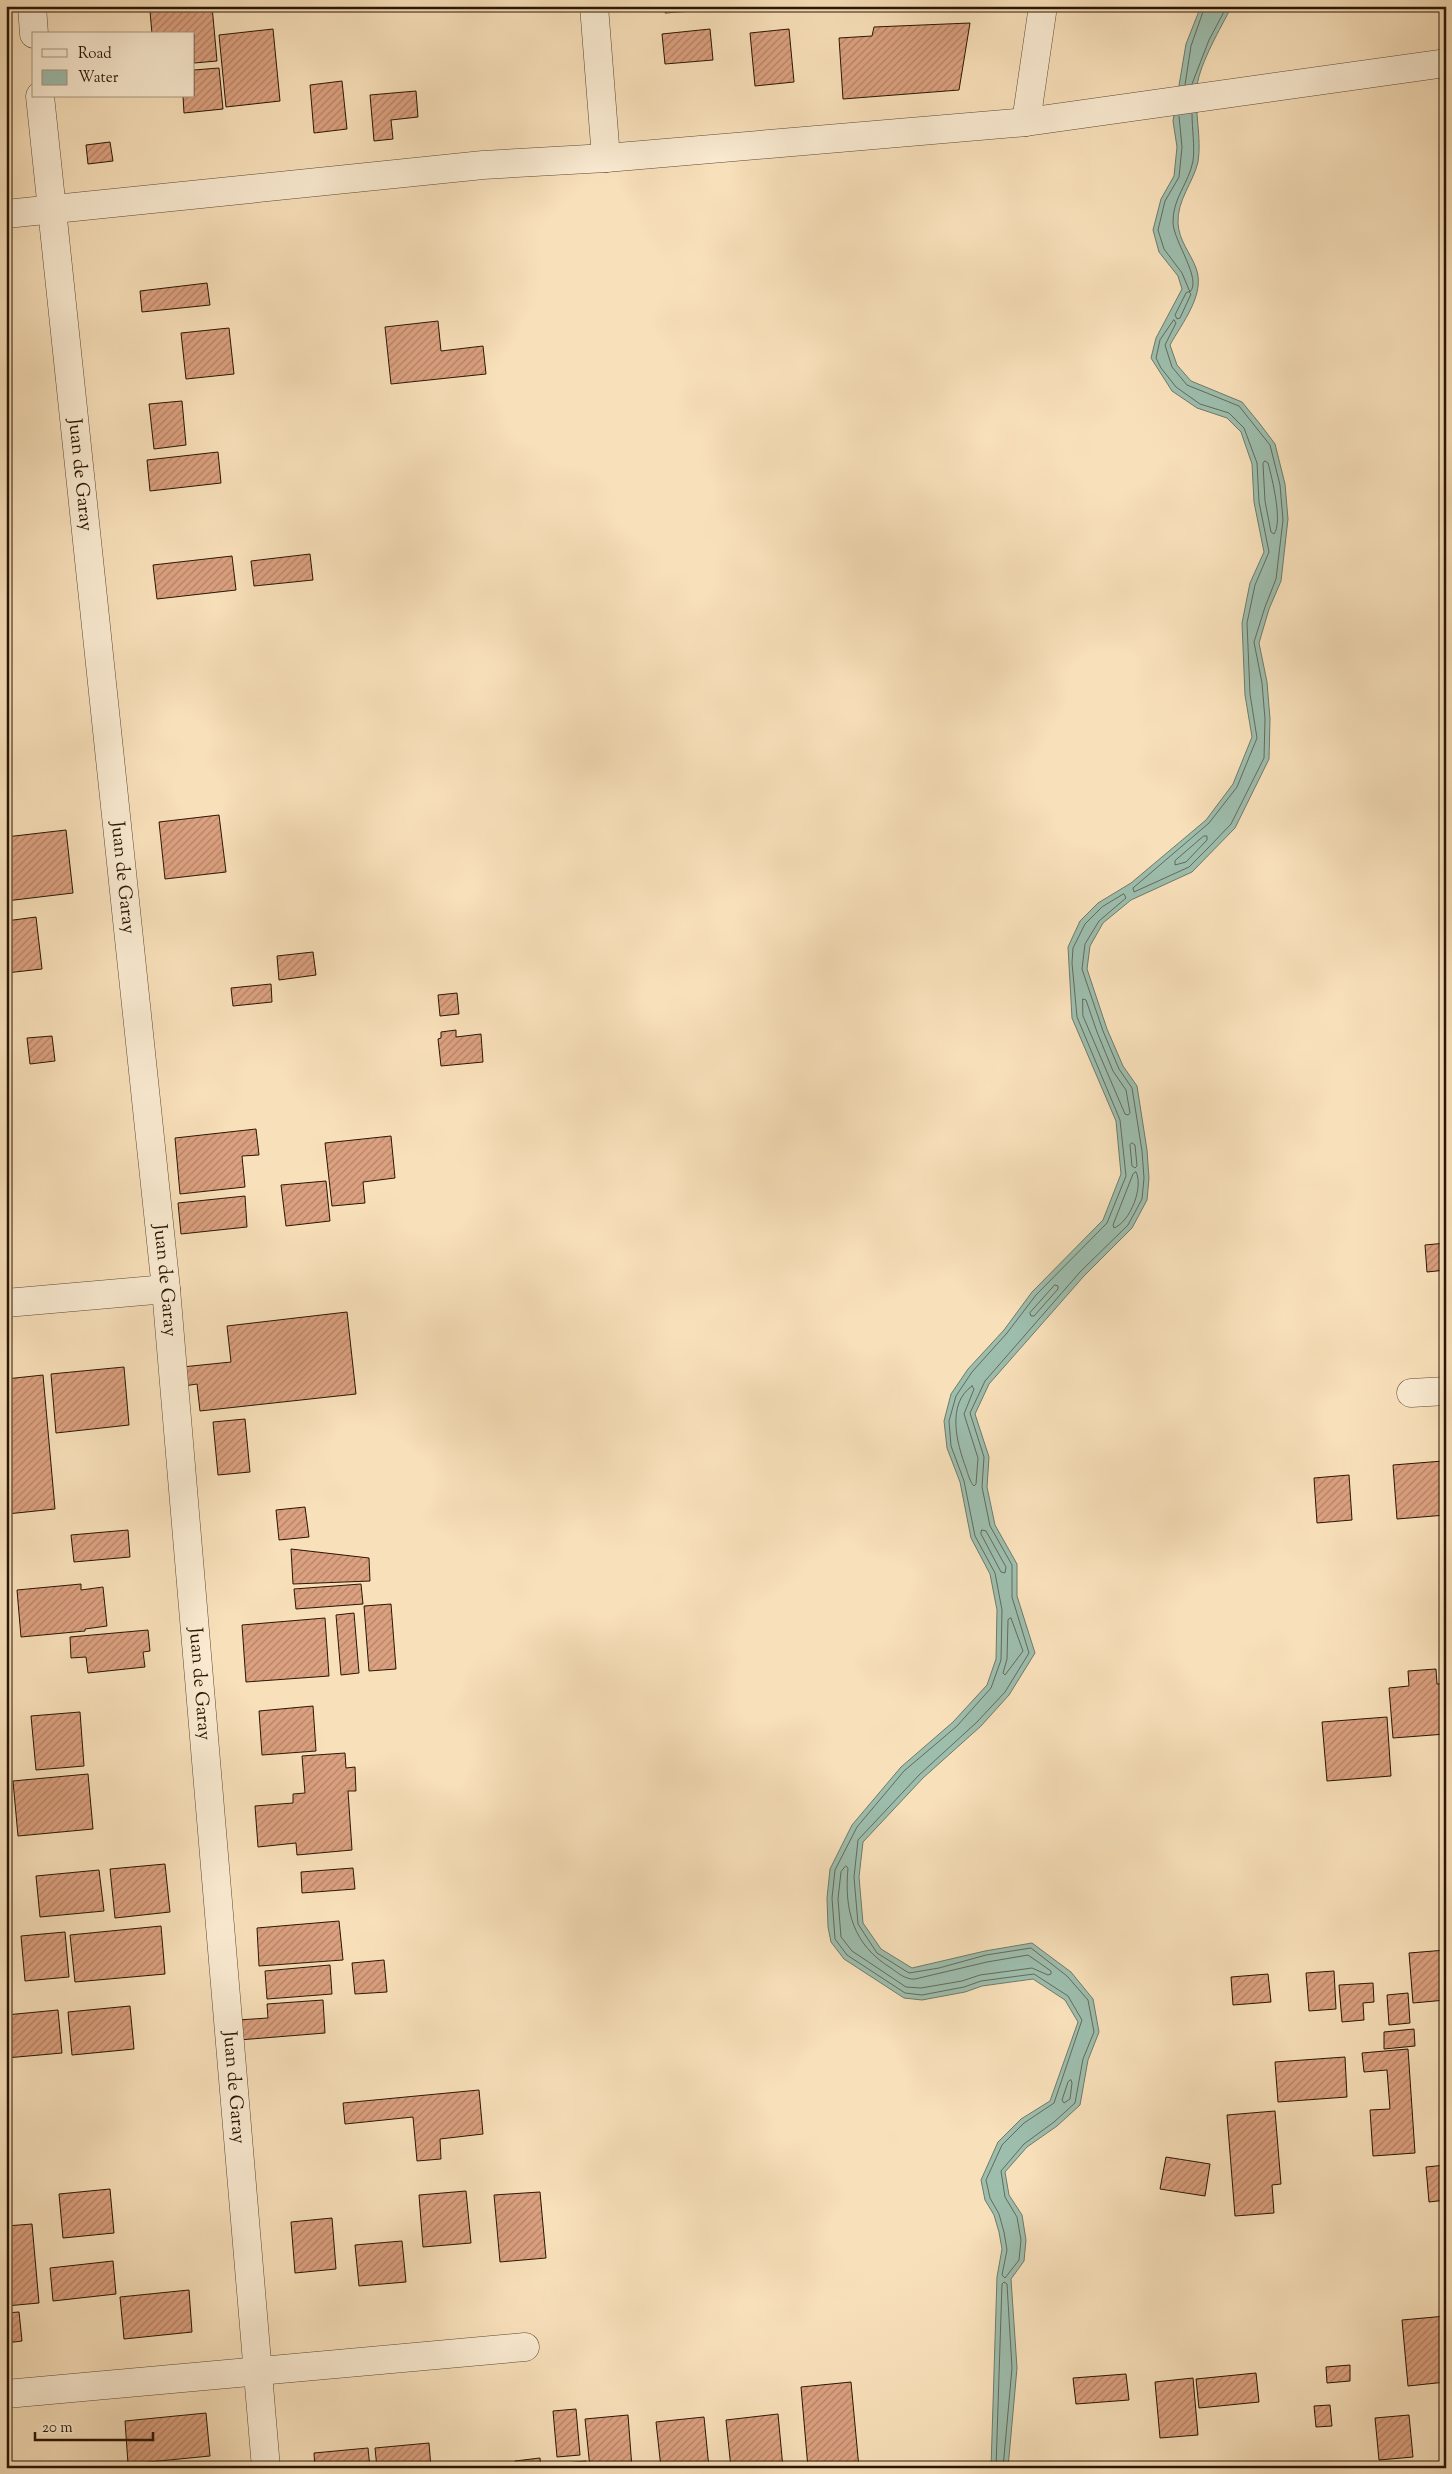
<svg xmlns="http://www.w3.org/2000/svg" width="1452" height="2474" font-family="'Sorts Mill Goudy',serif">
  <defs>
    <pattern id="building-hatch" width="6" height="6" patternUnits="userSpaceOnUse" patternTransform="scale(1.25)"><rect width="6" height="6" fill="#dca180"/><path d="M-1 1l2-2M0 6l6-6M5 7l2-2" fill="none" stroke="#b38267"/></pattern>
  </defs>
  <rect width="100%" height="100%" fill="#f8e0ba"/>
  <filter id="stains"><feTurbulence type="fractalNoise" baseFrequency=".004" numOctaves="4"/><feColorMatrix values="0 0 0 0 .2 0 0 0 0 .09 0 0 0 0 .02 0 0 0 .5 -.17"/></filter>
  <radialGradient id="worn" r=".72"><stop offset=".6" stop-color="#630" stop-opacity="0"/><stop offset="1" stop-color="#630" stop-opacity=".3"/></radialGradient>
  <path fill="#9dbdad" stroke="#6f7a69" d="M1201 6H1232C1221 27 1200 63 1197 86 1194 111 1202 138 1198 162 1193 183 1177 200 1178 223 1179 241 1190 252 1196 268 1206 294 1182 323 1170 345L1177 365 1191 381 1242 402 1260 424 1275 444 1285 484 1288 519 1281 581 1269 609 1259 643 1267 682 1270 719 1269 759 1235 828 1192 872 1131 900 1103 923 1090 946 1087 969 1107 1029 1123 1066 1137 1086 1147 1150 1149 1178 1147 1200 1132 1228 1084 1276 989 1384 975 1414 989 1457 987 1487 995 1525 1017 1564V1596L1035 1653 1009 1695 981 1726 923 1778 863 1842 859 1877 863 1923 881 1949 912 1968 985 1951 1032 1943 1071 1972 1093 1999 1099 2032 1088 2060 1080 2105 1057 2126 1027 2147 1005 2172 1009 2195 1022 2215 1026 2240 1024 2261 1011 2279 1017 2368 1008 2468H991L997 2277 1002 2249 999 2232 994 2215 985 2200 981 2180 998 2142 1021 2119 1050 2101 1078 2022 1065 2000 1033 1979 982 1986 965 1992 922 2000 904 1998 844 1959 831 1942 828 1927 827 1898 830 1869 852 1825 901 1767 953 1722 987 1685 996 1659 997 1610 990 1574 971 1538 960 1482 947 1448 944 1421 951 1394 968 1369 1004 1330 1032 1292 1103 1220 1121 1174 1116 1121 1072 1018 1068 947 1080 921 1098 903 1131 883 1206 820 1233 784 1252 737 1245 695 1242 623 1250 583 1264 552 1254 502 1252 464 1241 432 1227 418 1197 408 1172 391 1151 358 1156 338 1182 289 1178 276 1159 252 1153 230 1161 199 1174 176 1177 147 1173 121 1186 44Z"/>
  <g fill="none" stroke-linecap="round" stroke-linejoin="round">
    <path stroke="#646a58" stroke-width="1" d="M1192 84 1209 40 1227 6
      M1185 85 1191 46 1205 6
      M1179 116 1182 147 1179 177 1165 201 1158 230 1164 249 1182 273 1190 292C1202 279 1174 242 1173 223 1172 199 1189 183 1193 161 1195 146 1192 129 1192 114
      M1189 292 1191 294 1180 318 1177 319 1175 315 1186 293Z
      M1174 320 1176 323 1165 345 1172 367 1187 385 1239 406 1270 445 1280 485 1283 520 1276 579 1265 607 1254 642 1262 683 1265 719 1264 758 1231 824 1210 846 1189 867 1134 892 1133 888 1209 823 1237 787 1257 738 1250 694 1247 623 1255 585 1269 552 1259 502 1257 463 1244 428 1229 413 1200 404 1176 387 1161 368 1156 358 1160 340Z
      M1265 461 1268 463C1272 478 1283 522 1274 534L1271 532 1265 501 1263 464Z
      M1204 836H1207V840L1186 862 1175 865V861Z
      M1124 894 1126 898 1099 921 1085 944 1082 969 1103 1031 1119 1069 1132 1088 1142 1151 1144 1178 1142 1199 1128 1225 1080 1272 985 1381 970 1413 984 1457 982 1487 990 1526 1012 1565V1597L1029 1653 1005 1692 977 1722 919 1775 858 1840 854 1877 858 1924 877 1953 909 1973 939 1968 986 1955 1031 1948 1067 1976 1088 2000 1094 2032 1083 2059 1075 2103 1054 2122 1024 2144 1001 2171 1005 2197 1017 2217 1021 2240 1019 2260 1005 2278 1002 2275 1007 2250 1004 2232 999 2214 990 2198 986 2180 1002 2145 1024 2123 1054 2103 1082 2020 1068 1996 1034 1974 981 1981 964 1987 922 1995 905 1993 847 1955 835 1939 832 1898 835 1870 857 1827 904 1771 957 1726 991 1688 1001 1660 1002 1610 995 1573 975 1536 964 1481 951 1446 949 1421 956 1396 972 1372 1007 1333 1036 1295 1107 1223 1126 1176 1120 1120 1077 1017 1072 963 1073 948 1085 924 1102 907Z
      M1083 999 1086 1000 1097 1032 1113 1071 1126 1090 1130 1113 1128 1115 1125 1114 1083 1016Z
      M1132 1143 1135 1145 1137 1166 1135 1168 1132 1166 1130 1145Z
      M1136 1172C1144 1187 1130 1222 1114 1228L1113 1225 1133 1174Z
      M1055 1285 1058 1286V1289L1034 1316H1031L1030 1313Z
      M972 1386 974 1389 964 1414 978 1458 976 1484 974 1486C970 1482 968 1474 966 1468 957 1444 946 1404 972 1386Z
      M982 1530 986 1531 1006 1567 1005 1573 1001 1572 981 1534Z
      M1011 1618 1023 1651 1005 1675 1003 1673 1007 1659 1008 1620Z
      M846 1866 848 1868C844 1910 853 1945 891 1968 898 1973 906 1980 915 1979L987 1962 1028 1955 1051 1971V1974L1048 1975 1032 1968 980 1975 962 1981 921 1988 906 1987 852 1951 841 1937 838 1899 841 1872Z
      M1071 2080 1072 2083 1070 2099 1064 2103 1062 2100 1068 2082Z
      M996 2468 1002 2284 1004 2282 1007 2284 1012 2368 1003 2468"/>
  </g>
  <path fill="url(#building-hatch)" stroke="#2a1603" d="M161 6H212L217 61 194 63V34H152L150 11 161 10Z
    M216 6H247L216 9Z
    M665 6H706V10L665 13Z
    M970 23 959 90 843 99 839 38 872 36 874 27Z
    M273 29 280 101 226 107 219 35Z
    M710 29 713 60 665 64 662 34Z
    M789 29 794 82 755 86 750 33Z
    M219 68 223 109 184 113 183 96H194V70Z
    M342 81 347 129 314 133 310 85Z
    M416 91 418 117 391 120 393 139 374 141 370 95Z
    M110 142 113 161 88 164 86 145Z
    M207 283 210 305 142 312 140 291Z
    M438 321 441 351 483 346 486 374 391 384 385 327Z
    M229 328 234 374 186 379 181 333Z
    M182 401 186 445 154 449 149 404Z
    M218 452 221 483 150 491 147 460Z
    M310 554 313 580 254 586 251 561Z
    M232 556 236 590 157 599 153 565Z
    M219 815 226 872 165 879 159 822Z
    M66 830 73 893 6 901V837Z
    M36 917 42 969 6 973V921Z
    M313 952 316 975 279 980 277 956Z
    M271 984 272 1002 233 1006 231 988Z
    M457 993 459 1014 440 1016 438 995Z
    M456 1030V1037L481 1034 483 1062 441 1066 438 1039 441 1038V1032Z
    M52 1036 55 1061 30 1064 27 1038Z
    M256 1129 259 1155 242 1156 245 1187 180 1194 175 1138Z
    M391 1136 395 1178 363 1182 365 1203 332 1206 325 1143Z
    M326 1181 330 1221 286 1226 281 1185Z
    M245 1196 247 1227 181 1234 178 1203Z
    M1446 1243V1270L1427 1272 1425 1245Z
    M347 1312 356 1394 200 1411 197 1384 184 1386 182 1367 231 1362 227 1326Z
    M124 1367 129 1425 56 1433 51 1374Z
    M43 1375 55 1509 7 1514 6 1379Z
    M245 1419 250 1472 218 1475 213 1422Z
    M1443 1461 1446 1515 1397 1519 1393 1465Z
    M1349 1475 1352 1520 1317 1523 1314 1478Z
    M305 1507 309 1537 279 1540 276 1510Z
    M128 1530 130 1557 74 1562 71 1535Z
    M291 1549 369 1558 370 1581 293 1584Z
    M81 1584V1590L103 1587 107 1626 85 1629V1631L21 1637 17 1590Z
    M361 1584 363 1604 296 1609 294 1589Z
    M391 1604 396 1669 369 1671 364 1606Z
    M354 1613 359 1673 341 1675 336 1615Z
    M325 1618 329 1676 246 1682 242 1625Z
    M148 1630 150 1651 143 1652 145 1667 88 1673 86 1657 71 1658 70 1637Z
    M1436 1669 1437 1684H1445L1446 1734 1393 1738 1389 1688 1409 1686 1408 1671Z
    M313 1706 316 1751 262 1755 259 1711Z
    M80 1712 84 1766 36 1770 31 1716Z
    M1387 1717 1391 1776 1327 1781 1322 1722Z
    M345 1753 346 1768 355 1767 356 1791H348L352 1850 297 1855 296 1843 258 1847 255 1806 293 1803V1794L305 1793 302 1756Z
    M88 1774 93 1829 18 1836 13 1781Z
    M165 1864 170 1912 115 1918 110 1869Z
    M353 1868 355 1889 302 1893 301 1872Z
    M99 1870 104 1911 40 1917 36 1876Z
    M339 1921 343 1960 259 1966 257 1928Z
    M161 1926 165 1974 75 1982 70 1935Z
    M65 1932 69 1977 25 1981 21 1936Z
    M1446 1950V2000L1413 2003 1409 1953Z
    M384 1960 387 1992 355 1994 352 1963Z
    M330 1965 332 1994 267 1999 265 1971Z
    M1334 1971 1336 2009 1309 2011 1306 1973Z
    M1268 1974 1271 2002 1233 2005 1231 1977Z
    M1373 1983 1374 2002 1363 2003 1364 2020 1342 2022 1339 1985Z
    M1408 1993 1410 2023 1389 2025 1387 1995Z
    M323 2000 325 2033 239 2040 238 2020 268 2018 267 2004Z
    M130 2006 134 2049 72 2055 68 2012Z
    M58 2010 62 2053 6 2058V2015Z
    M1414 2029 1415 2046 1384 2049V2032Z
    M1408 2049 1415 2153 1373 2156 1370 2110 1390 2109 1387 2070 1364 2072 1362 2053Z
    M1345 2057 1347 2097 1278 2102 1275 2062Z
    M479 2090 483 2134 440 2139 441 2159 417 2161 413 2117 345 2124 343 2103Z
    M1275 2111 1281 2184 1272 2185 1274 2213 1235 2216 1227 2115Z
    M1166 2157 1210 2164 1205 2196 1160 2189Z
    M1446 2165V2200L1429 2202 1426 2167Z
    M110 2189 114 2233 63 2238 59 2194Z
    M466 2191 471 2243 423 2247 419 2195Z
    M540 2192 546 2258 500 2262 494 2195Z
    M332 2218 336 2269 295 2273 291 2222Z
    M32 2224 39 2303 6 2306V2226Z
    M402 2241 406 2282 359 2286 355 2245Z
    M113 2261 116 2294 53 2301 50 2268Z
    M189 2290 192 2332 124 2339 120 2297Z
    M19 2312 22 2341 6 2343V2313Z
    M1446 2316V2382L1408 2386 1402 2320Z
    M1350 2365V2381L1327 2383 1326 2367Z
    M1256 2373 1259 2402 1199 2408 1196 2379Z
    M1126 2374 1129 2400 1076 2404 1073 2378Z
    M1193 2378 1198 2435 1160 2438 1155 2382Z
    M851 2382 859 2468H808L801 2387Z
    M1330 2405 1332 2426 1316 2427 1314 2406Z
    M576 2409 580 2455 557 2457 553 2411Z
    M206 2413 210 2456 128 2464 125 2421Z
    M778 2414 783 2468H731L726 2420Z
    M628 2415 632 2468H590L585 2419Z
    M1409 2415 1413 2457 1379 2460 1375 2418Z
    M704 2417 709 2468H661L656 2422Z
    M429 2443 431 2468H377L375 2448Z
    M368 2448 370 2468H315L314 2453Z
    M540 2458 541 2468H515V2461Z
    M586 2461V2468H555L554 2464Z"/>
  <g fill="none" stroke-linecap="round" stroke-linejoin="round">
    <g stroke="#5e4831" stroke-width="29">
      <g id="minor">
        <path d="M32 6 34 34"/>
        <path d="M594 6 606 158"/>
        <path id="s1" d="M40 96 166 1289 266 2468"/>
        <path d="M1026 122 1043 6"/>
        <path d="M6 214 483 165 606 158 1026 122 1446 63"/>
        <path d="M6 1303 166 1289"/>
        <path d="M1411 1393 1446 1391"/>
        <path d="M6 2394 525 2347"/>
      </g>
    </g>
    <use href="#minor" stroke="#faebd2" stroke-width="28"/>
  </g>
  <g text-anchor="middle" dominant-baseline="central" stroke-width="4.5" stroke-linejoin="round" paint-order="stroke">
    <g font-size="19" fill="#2a1603" stroke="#faebd2">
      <text stroke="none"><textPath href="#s1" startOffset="381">Juan de Garay</textPath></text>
      <text stroke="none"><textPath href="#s1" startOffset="786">Juan de Garay</textPath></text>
      <text stroke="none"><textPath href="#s1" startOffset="1191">Juan de Garay</textPath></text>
      <text stroke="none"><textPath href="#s1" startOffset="1596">Juan de Garay</textPath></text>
      <text stroke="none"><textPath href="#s1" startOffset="2001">Juan de Garay</textPath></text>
    </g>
  </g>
  <rect width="1452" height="2474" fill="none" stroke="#f8e0ba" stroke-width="25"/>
  <rect x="8" y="8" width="1437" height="2459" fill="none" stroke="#2a1603" stroke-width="2.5"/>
  <rect x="12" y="12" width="1427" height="2449" fill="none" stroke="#2a1603"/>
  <rect x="32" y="32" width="162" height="65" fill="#faebd2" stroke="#a7967f"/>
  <rect x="42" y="49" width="25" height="8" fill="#faebd2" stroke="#a7967f"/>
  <text x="78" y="58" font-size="15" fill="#2a1603">Road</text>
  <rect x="42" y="70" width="25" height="15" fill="#9dbdad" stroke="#a7967f"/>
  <text x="78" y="82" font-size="15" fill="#2a1603">Water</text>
  <path d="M35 2432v8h118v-8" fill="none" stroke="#2a1603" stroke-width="2.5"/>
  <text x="42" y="2432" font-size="15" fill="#2a1603" stroke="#faebd2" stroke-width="4" paint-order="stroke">20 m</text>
  <rect width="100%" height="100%" filter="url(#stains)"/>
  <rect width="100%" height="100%" fill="url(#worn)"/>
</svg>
